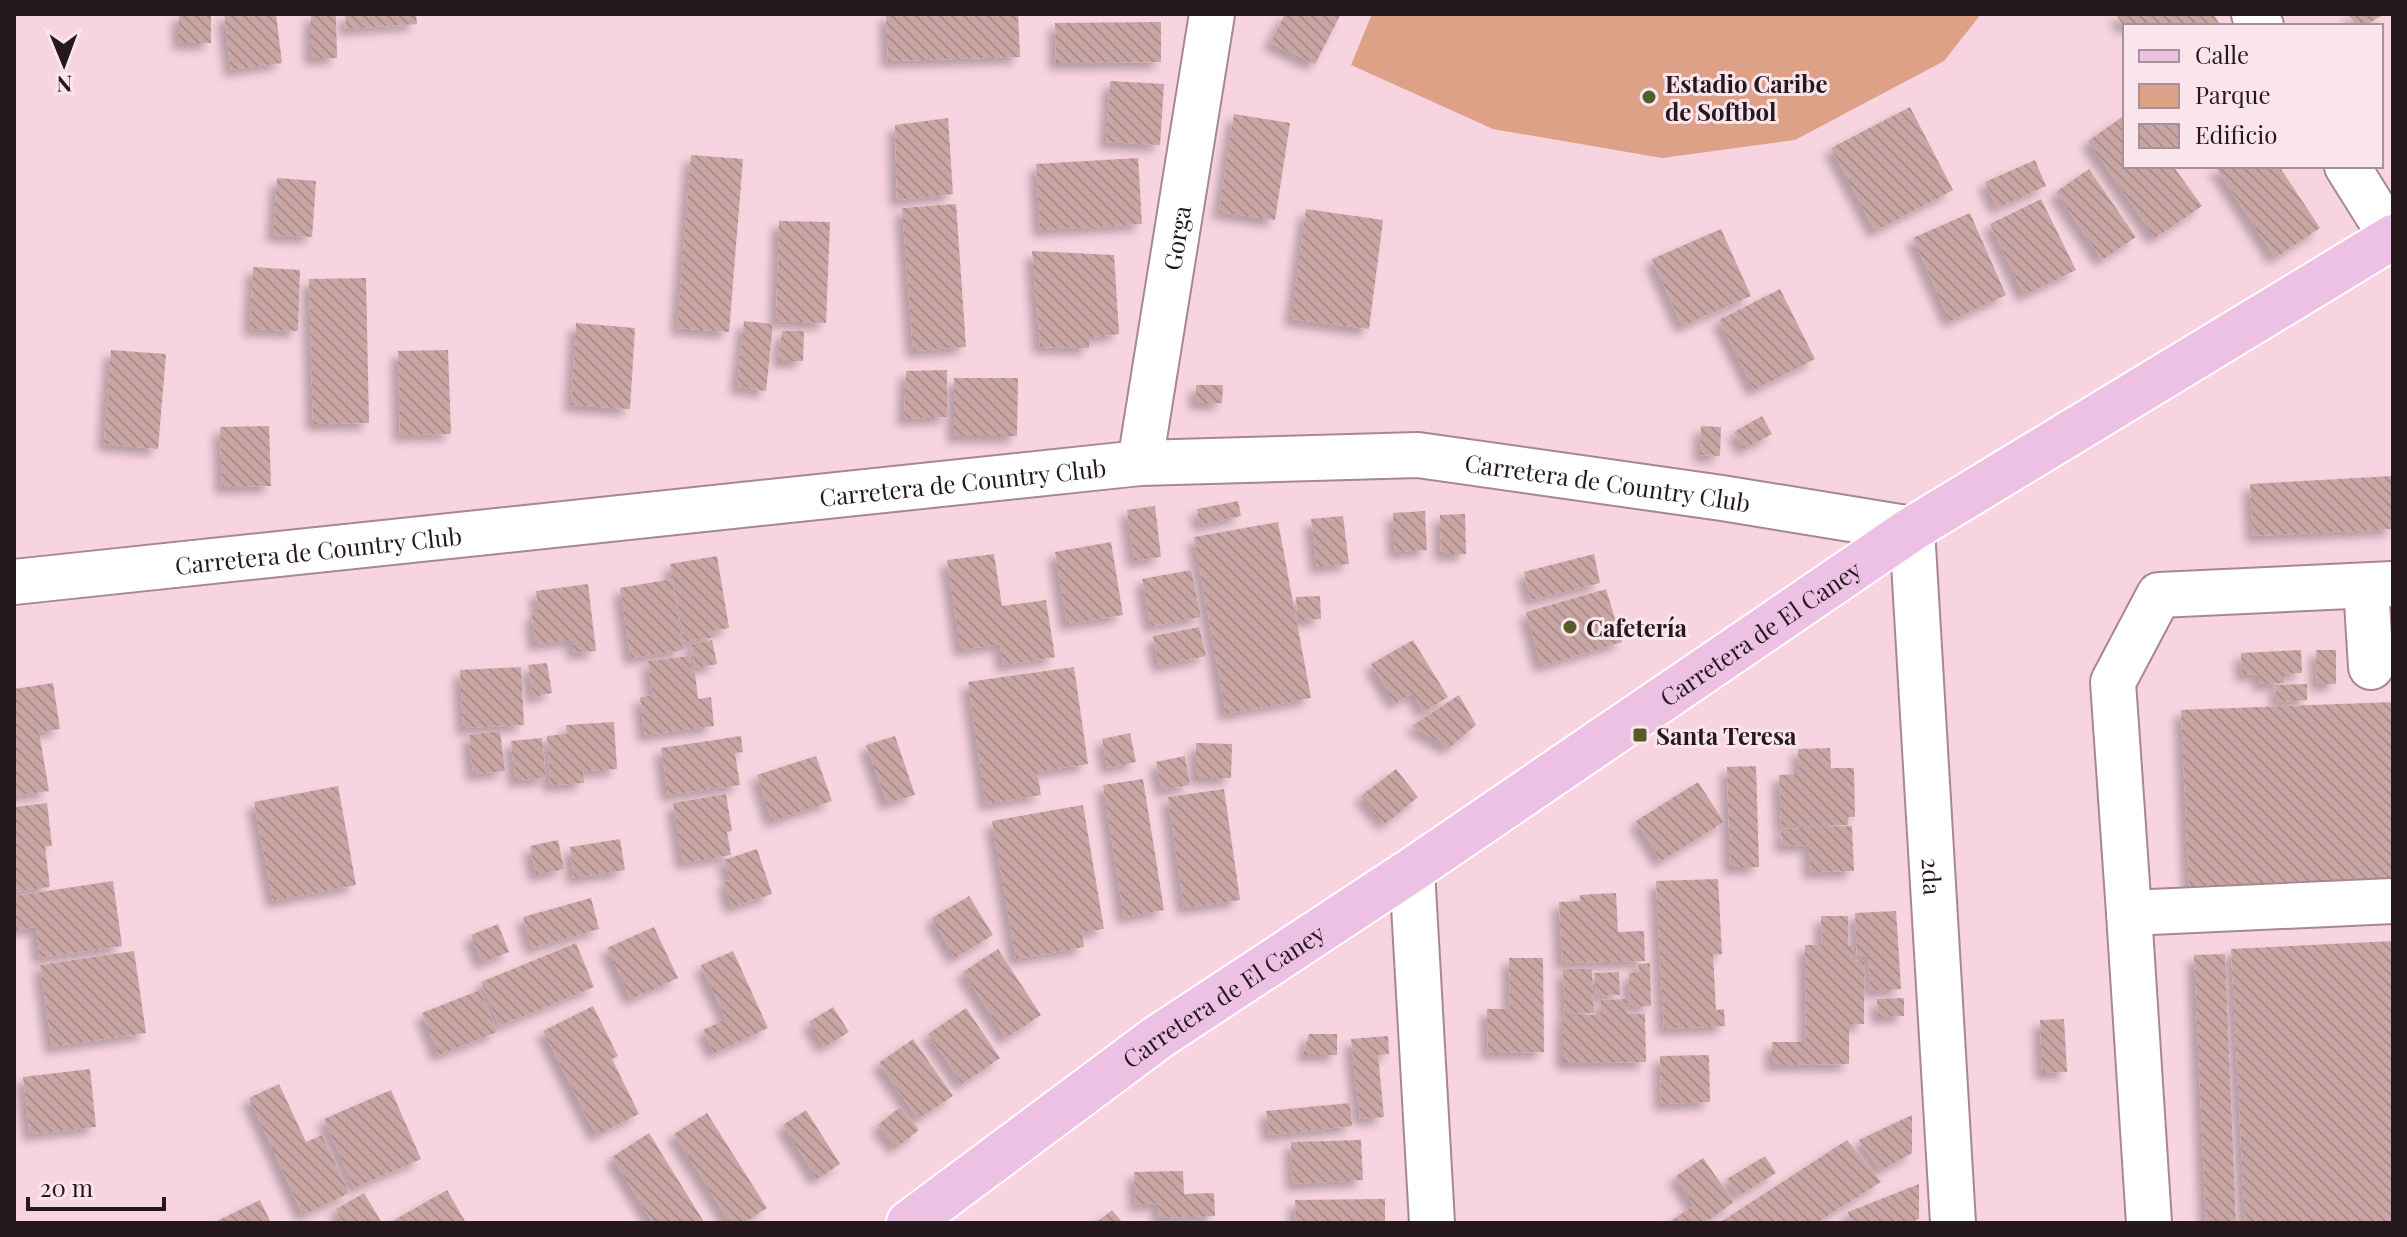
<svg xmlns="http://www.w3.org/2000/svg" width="2407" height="1237" font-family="'Playfair Display',serif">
  <defs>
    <pattern id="building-back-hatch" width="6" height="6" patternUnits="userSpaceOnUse" patternTransform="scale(2)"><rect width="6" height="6" fill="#c9a6a4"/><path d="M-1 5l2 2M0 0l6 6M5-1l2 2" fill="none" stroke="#ac8e8d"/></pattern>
    <filter id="shadow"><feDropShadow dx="-7" dy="7" stdDeviation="4" flood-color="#0004"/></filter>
  </defs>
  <rect width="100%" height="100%" fill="#f7d4df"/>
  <path fill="#dca187" d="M1372 14H1981L1944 61 1795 140 1662 158 1493 129 1351 65Z"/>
  <path fill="url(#building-back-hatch)" filter="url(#shadow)" d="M179 14H211V43H179Z
    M224 14H276L282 63 231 70Z
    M311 14H336L337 58H311Z
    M345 14H416L417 24 346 29Z
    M886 14H1018L1020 57 888 61Z
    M1285 14H1341L1315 64 1270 43Z
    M2116 14H2213L2221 26H2123Z
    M2348 14H2384L2365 26H2356Z
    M1161 22V62L1056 63 1055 23Z
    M1110 81 1164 84 1160 145 1106 142Z
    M1910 107 1953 190 1875 231 1831 148Z
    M1234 114 1290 123 1275 220 1219 212Z
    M2125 115V166H2173L2202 206 2155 238 2088 141Z
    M948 118 953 194 897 200 895 125Z
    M691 155 743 159 729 332 677 328Z
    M1138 158 1142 224 1040 230 1036 164Z
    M2035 160 2046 186 1997 208 1985 182Z
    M2215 166H2279L2320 228 2275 258Z
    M2089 169 2136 237 2102 260 2056 192Z
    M277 178 316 181 312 237 273 235Z
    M2041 199 2076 270 2024 295 1990 224Z
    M956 204 966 347 913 351 902 208Z
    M1306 209 1383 220 1369 329 1291 319Z
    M1970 213 2006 295 1950 321 1913 238Z
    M779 221 830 222 826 323 776 321Z
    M1721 229 1751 296 1682 326 1652 259Z
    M1032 251 1114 255 1119 334 1090 337 1089 348 1040 347Z
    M253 267 300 270 298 331 250 329Z
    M366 278 369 423 313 424 309 279Z
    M1780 289 1815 359 1754 390 1719 320Z
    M744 321 773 324 766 391 737 387Z
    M576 323 635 328 630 409 571 405Z
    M782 331H804L803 361H779Z
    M111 350 166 354 158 449 104 444Z
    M448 350 451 434 400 435 398 351Z
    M947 370V417L904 419 906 371Z
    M954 378H1018L1017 436H954Z
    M1196 385H1223L1222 403H1196Z
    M1762 416 1772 434 1744 449 1734 432Z
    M269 426 271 486 222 487 220 427Z
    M1701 426 1721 427 1720 456 1700 455Z
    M2393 476V529L2253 536 2250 484Z
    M1238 501 1241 516 1200 525 1197 509Z
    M1155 506 1161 557 1134 561 1127 510Z
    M1425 511 1427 550 1395 552 1393 513Z
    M1465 514 1466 554H1441L1440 515Z
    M1343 516 1349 564 1317 567 1311 519Z
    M1278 522 1311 698 1226 714 1194 537Z
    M1111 542 1123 615 1067 624 1055 552Z
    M994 554 1002 606 1046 600 1055 657 1003 665 1000 644 961 650 947 560Z
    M1594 554 1600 583 1531 600 1524 572Z
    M717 556 729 628 713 631 714 637 684 642 670 564Z
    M1191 570 1201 617 1151 626 1142 579Z
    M672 579 683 650 631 658 620 588Z
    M588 584 596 651 574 653 573 640 535 644 532 614 538 613 536 591Z
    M1606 589 1622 642 1541 666 1526 612Z
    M1320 596 1321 619 1297 620 1296 597Z
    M1199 627 1206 656 1159 666 1153 636Z
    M712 640 717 664 695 668 691 644Z
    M1413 640 1448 697 1424 712 1413 693 1395 703 1371 664Z
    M2301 650 2302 673 2284 674V683L2259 684V674L2242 675 2241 653Z
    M2316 650H2336V684H2317Z
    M689 656 692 672H695L698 699 711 697 714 726 645 735 640 697 653 695 648 661Z
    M547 663 552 693 533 697 528 665Z
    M521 667 524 725 463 728 460 670Z
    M1074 667 1088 764 1037 772 1041 795 986 804 968 682Z
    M53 683 60 729 39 732 49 791 14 796V689Z
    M2307 684V700L2276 702V685Z
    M1459 695 1476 725 1449 748 1412 726Z
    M2393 702V878L2189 886 2181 710Z
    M614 722 617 769 583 771 584 783 550 785 547 736 567 734 566 725Z
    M500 731 505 771 473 774 469 735Z
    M1130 733 1136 762 1108 768 1102 739Z
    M741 736 743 752 735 753 740 785 668 795 661 748Z
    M895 736 915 795 887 803 866 745Z
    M542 738 546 778 515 780 511 741Z
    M1196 743 1232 744 1231 778H1196Z
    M1830 748 1831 768H1854L1855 817H1848V825L1781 826 1779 775 1799 774 1798 749Z
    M816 756 832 801 772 821 757 775Z
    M1185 756 1190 785 1162 790 1156 762Z
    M1756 766 1759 867H1730L1727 767Z
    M1396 769 1418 797 1385 824 1361 796Z
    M1143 779 1164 910 1124 917 1103 785Z
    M1698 782 1724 822 1661 861 1636 821Z
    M338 786 356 885 273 901 254 802Z
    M1224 789 1240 900 1184 908 1168 797Z
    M726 794 732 831 727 832 731 855 683 863 673 803Z
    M47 803 52 846H45L50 887 14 892V807Z
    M1083 805 1104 929 1082 932 1084 947 1016 959 992 821Z
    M1852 826 1854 871 1810 872 1809 845 1782 846 1781 829Z
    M620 839 625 870 574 878 570 847Z
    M558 840 564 869 536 875 530 846Z
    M757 849 772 894 732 907 724 882 731 880 724 860Z
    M1718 879 1722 954 1713 955 1716 1010 1724 1009 1725 1026 1664 1029 1656 881Z
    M113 881 122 946 40 958 36 927 14 930V896Z
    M1616 893 1618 932 1644 931 1645 961 1562 963 1559 902 1580 901V895Z
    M969 896 993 935 955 958 932 918Z
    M591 898 599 929 532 948 523 917Z
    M1896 911 1901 989 1870 991 1868 957H1857L1855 913Z
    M1821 916H1848V946H1854V961L1864 960V1024H1849V1064L1772 1065V1042H1806L1805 945H1822Z
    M498 924 509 952 482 963 471 935Z
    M654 927 678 978 631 999 607 948Z
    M2393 941V1223H2245L2231 949Z
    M576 943 594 987 499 1026 481 982Z
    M998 949 1041 1015 1006 1038 963 972Z
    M134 951 146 1033 52 1047 40 965Z
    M733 951 768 1028 714 1053 703 1030 726 1019 701 965Z
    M2225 954 2236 1223H2206L2194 955Z
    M1509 958H1543L1544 1052 1488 1053 1487 1009H1510Z
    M1650 963 1651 1006 1630 1007 1629 973 1639 972 1638 964Z
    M1563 969H1592L1594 1013 1565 1014Z
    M1619 972 1620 995 1596 996 1594 973Z
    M480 990 497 1032 439 1055 422 1013Z
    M1904 998V1016L1878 1017 1877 999Z
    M1627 999V1014H1645L1646 1062 1563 1063V1015H1601V1000Z
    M593 1006 618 1056 612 1059 639 1114 596 1135 543 1031Z
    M833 1007 849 1032 824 1047 809 1022Z
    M966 1008 1000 1058 962 1084 928 1034Z
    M2064 1019 2067 1072 2042 1073 2040 1020Z
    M1309 1034H1337V1055H1303Z
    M1388 1036 1389 1054 1378 1055 1384 1117 1360 1119 1351 1039Z
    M913 1039 953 1096 918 1119 879 1063Z
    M1709 1055 1710 1102 1661 1104 1660 1056Z
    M90 1069 96 1127 30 1134 23 1077Z
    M279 1084 306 1142 322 1135 349 1193 303 1215 249 1098Z
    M391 1090 421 1159 354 1188 324 1119Z
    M1350 1103 1352 1126 1269 1135 1266 1111Z
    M900 1107 919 1130 896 1148 878 1125Z
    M806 1110 840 1164 817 1179 783 1125Z
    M707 1113 767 1208 743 1223H730L674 1134Z
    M1912 1115V1153L1880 1171 1859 1140Z
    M649 1133 704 1222 702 1223H653L612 1157Z
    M1361 1140 1363 1180 1293 1184 1291 1142Z
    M1847 1140 1881 1182 1816 1223H1719Z
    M1765 1156 1776 1173 1738 1196 1727 1179Z
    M1703 1158 1734 1202 1704 1223H1668L1694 1205 1675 1177Z
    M1183 1171 1184 1194 1214 1193 1215 1216 1159 1218 1158 1203 1136 1205 1134 1172Z
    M1919 1184V1219L1909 1223H1851L1848 1212Z
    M447 1190 466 1223H389Z
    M364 1193 382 1223H343L336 1209Z
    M1385 1199V1223H1296L1295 1200Z
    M260 1200 271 1223H213Z
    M1112 1210 1123 1223H1096Z"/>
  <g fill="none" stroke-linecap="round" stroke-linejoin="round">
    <g stroke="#a78791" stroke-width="48">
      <g id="minor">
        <path d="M2254 14 2261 26"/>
        <path d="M2347 166 2392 238"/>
        <path id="s1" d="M1140 463 1212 14"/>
        <path id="s2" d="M14 582 1140 463 1418 455 1722 498 1912 529 1953 1223"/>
        <path d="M2366 586 2371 667"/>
        <path d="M1412 870 1432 1223"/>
        <path d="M2129 913 2113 682 2159 595 2393 584"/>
        <path d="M2149 1223 2129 913 2393 901"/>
      </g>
    </g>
    <g stroke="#fff" stroke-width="48">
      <g id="major">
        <path id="s3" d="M909 1223 1157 1038 1412 870 1912 529 2393 237"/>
      </g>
    </g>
    <use href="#minor" stroke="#fff" stroke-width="44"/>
    <use href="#major" stroke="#ecc1e3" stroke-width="44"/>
  </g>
  <g fill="#565b29" stroke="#fbe5ec" stroke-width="3">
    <circle cx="1649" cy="97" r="8"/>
    <circle cx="1570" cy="627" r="8"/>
    <rect x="1632" y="727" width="16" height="16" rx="4"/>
  </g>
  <g text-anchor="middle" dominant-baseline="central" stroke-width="6" stroke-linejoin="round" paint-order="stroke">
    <g font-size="24" font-weight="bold" fill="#25191d" stroke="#fbe5ec" text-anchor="start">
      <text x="1665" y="83">Estadio Caribe<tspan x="1665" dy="28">de Softbol</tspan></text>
      <text x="1586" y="627">Cafetería</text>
      <text x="1656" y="735">Santa Teresa</text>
    </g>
    <g font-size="24" fill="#25191d" stroke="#fbe5ec">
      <text stroke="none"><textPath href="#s1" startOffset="228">Gorga</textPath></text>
      <text stroke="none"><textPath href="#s2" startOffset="954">Carretera de Country Club</textPath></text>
      <text stroke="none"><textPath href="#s2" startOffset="1602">Carretera de Country Club</textPath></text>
      <text stroke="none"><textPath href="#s2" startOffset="306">Carretera de Country Club</textPath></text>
      <text stroke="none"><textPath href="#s3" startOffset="1036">Carretera de El Caney</textPath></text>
      <text stroke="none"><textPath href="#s2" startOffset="2258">2da</textPath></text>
      <text stroke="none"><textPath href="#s3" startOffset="388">Carretera de El Caney</textPath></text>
    </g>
  </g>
  <rect width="2407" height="1237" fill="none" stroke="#25191d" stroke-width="32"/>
  <rect x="2123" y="24" width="260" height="144" fill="#fbe5ec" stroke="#a59399" stroke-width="2"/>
  <rect x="2139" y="50" width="40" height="12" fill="#ecc1e3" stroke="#a59399" stroke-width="2"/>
  <text x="2195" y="64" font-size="24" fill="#25191d">Calle</text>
  <rect x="2139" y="84" width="40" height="24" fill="#dca187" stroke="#a59399" stroke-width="2"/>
  <text x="2195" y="104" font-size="24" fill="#25191d">Parque</text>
  <rect x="2139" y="124" width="40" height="24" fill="url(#building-back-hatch)" stroke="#a59399" stroke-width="2"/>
  <text x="2195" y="144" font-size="24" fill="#25191d">Edificio</text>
  <g transform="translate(64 64) rotate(179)" stroke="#fbe5ec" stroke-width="6" paint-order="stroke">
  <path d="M0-6L14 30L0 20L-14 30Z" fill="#25191d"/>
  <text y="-12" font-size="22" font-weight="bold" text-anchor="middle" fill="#25191d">N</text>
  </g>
  <path d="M28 1197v12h136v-12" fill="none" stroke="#25191d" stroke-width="4"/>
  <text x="40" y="1197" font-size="24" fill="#25191d" stroke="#fbe5ec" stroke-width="6" paint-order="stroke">20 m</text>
</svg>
